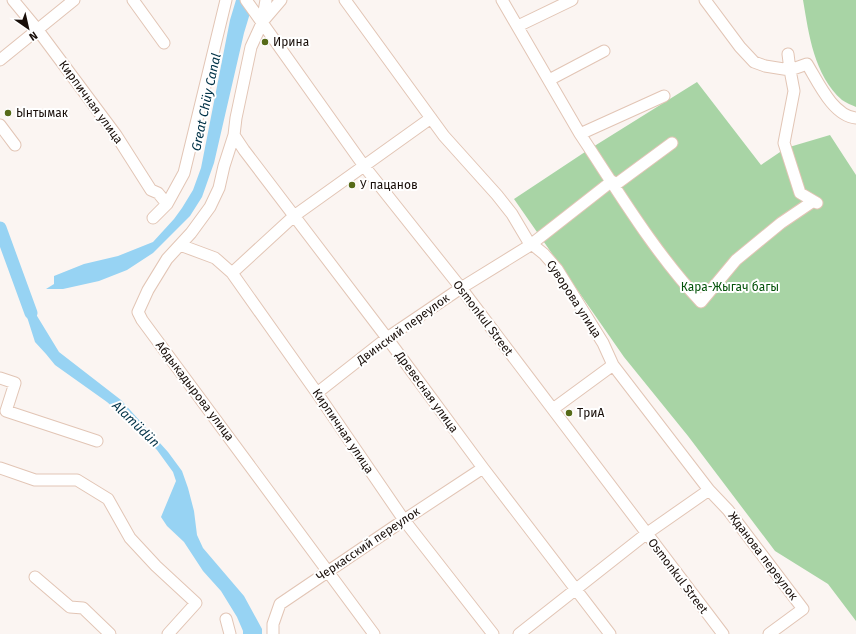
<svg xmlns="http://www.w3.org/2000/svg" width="856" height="634" font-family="'Fira Sans',sans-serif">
  <rect width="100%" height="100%" fill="#fbf5f2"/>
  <path fill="#a8d4a5" d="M803 0H856V107C852 105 846 103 842 100 814 75 809 35 803 0Z
    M697 82 761 165 786 148 830 135 856 175V621L828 584 775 551 688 436 624 357 514 199 588 150Z"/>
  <path fill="#97d3f3" d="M236 0H254L244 33 214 163 202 197 190 216 153 253 127 270 99 281 63 289H46L54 284V276L84 264 118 256 153 242 174 219 182 208 193 190 201 168 230 20Z
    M29 296 34 311 59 352 121 400 168 452 182 471 188 488 194 511 197 535 203 548 244 596 262 629V634H243V631L237 617 221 591 203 571 184 542 167 526 161 517 176 481 173 472 157 450 130 422 107 402 55 365 46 354 35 342 21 298Z"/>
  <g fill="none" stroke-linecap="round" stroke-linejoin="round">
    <path stroke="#97d3f3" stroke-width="13" d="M0 228 31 313"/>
    <g stroke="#e2c5b5" stroke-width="13">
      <path id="minor" d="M13 0 37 29 116 135 151 190 158 193 167 204
        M133 0 164 43
        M246 0 364 166 461 288 723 634
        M266 0 262 23 251 47 236 118 234 135 244 150 387 338 483 468 610 634
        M345 0 444 136 497 195 512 214 528 241 544 254 557 269 603 343 613 365 709 490 728 510 803 609 769 634
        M502 0 580 134 664 96
        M705 0 740 47 754 62 765 66 790 70 807 64C818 82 833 116 856 118
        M263 21 281 0
        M518 26 572 0
        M788 54 790 70 794 91 784 143 800 193 817 203
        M0 60 74 0
        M549 80 604 51
        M0 125 15 145
        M580 134C618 191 654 252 701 302L736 260 781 223 812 202
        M234 135 224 166 219 188 210 207 191 233 167 259 148 290 138 312 142 320 374 634
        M615 185 672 143
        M153 218 167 204 184 173 226 0
        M180 245 215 258 232 273 317 393 404 520 493 634
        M232 273 294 216 431 118
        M0 378 15 383 6 411 97 441
        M317 393 387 338 461 288 529 246 612 181
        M553 409 613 365
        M0 468 35 480H77L108 499 130 538 156 566 196 603 168 634
        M35 577 70 607 83 608 110 634
        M226 619 230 634
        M273 634V624L280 604 404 520 483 468
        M519 634 646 534 709 490"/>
    </g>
    <use href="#minor" stroke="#fff" stroke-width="11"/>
  </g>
  <g fill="#566a18" stroke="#fff" stroke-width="1.5">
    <circle cx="265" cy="42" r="4"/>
    <circle cx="8" cy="113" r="4"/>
    <circle cx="352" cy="185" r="4"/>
    <circle cx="569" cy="413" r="4"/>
  </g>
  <g text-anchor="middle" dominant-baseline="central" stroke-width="4" stroke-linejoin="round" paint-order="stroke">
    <g font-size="12" fill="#180e09" stroke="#fff" text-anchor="start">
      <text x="273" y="42">Ирина</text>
      <text x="16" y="113">Ынтымак</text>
      <text x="360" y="185">У пацанов</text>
      <text x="577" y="413">ТриА</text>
    </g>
    <g font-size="12" fill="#180e09" stroke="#fff">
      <text transform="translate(91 102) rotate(54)">Кирпичная улица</text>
      <text transform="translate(574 299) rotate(57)">Суворова улица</text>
      <text transform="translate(483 318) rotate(53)">Osmonkul Street</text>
      <text transform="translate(403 329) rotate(-36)">Двинский переулок</text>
      <text transform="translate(195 391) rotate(53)">Абдыкадырова улица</text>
      <text transform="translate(427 392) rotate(54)">Древесная улица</text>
      <text transform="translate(343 431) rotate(56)">Кирпичная улица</text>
      <text transform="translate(368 544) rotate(-34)">Черкасский переулок</text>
      <text transform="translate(763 556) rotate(53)">Жданова переулок</text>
      <text transform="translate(678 576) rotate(53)">Osmonkul Street</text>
    </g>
    <g font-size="12" fill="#04530a" stroke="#fff">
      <text x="730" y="287">Кара-Жыгач багы</text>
    </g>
    <g font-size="13" font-style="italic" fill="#003247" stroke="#fff">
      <text transform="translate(206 102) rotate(-78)">Great Chüy Canal</text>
      <text transform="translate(136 424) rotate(44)">Alamüdün</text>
    </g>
  </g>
  <g transform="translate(28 28) rotate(146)" stroke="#ffffff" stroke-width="3" paint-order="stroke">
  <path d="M0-3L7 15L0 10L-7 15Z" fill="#180e09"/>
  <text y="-6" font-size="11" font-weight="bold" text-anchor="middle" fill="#180e09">N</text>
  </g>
</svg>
